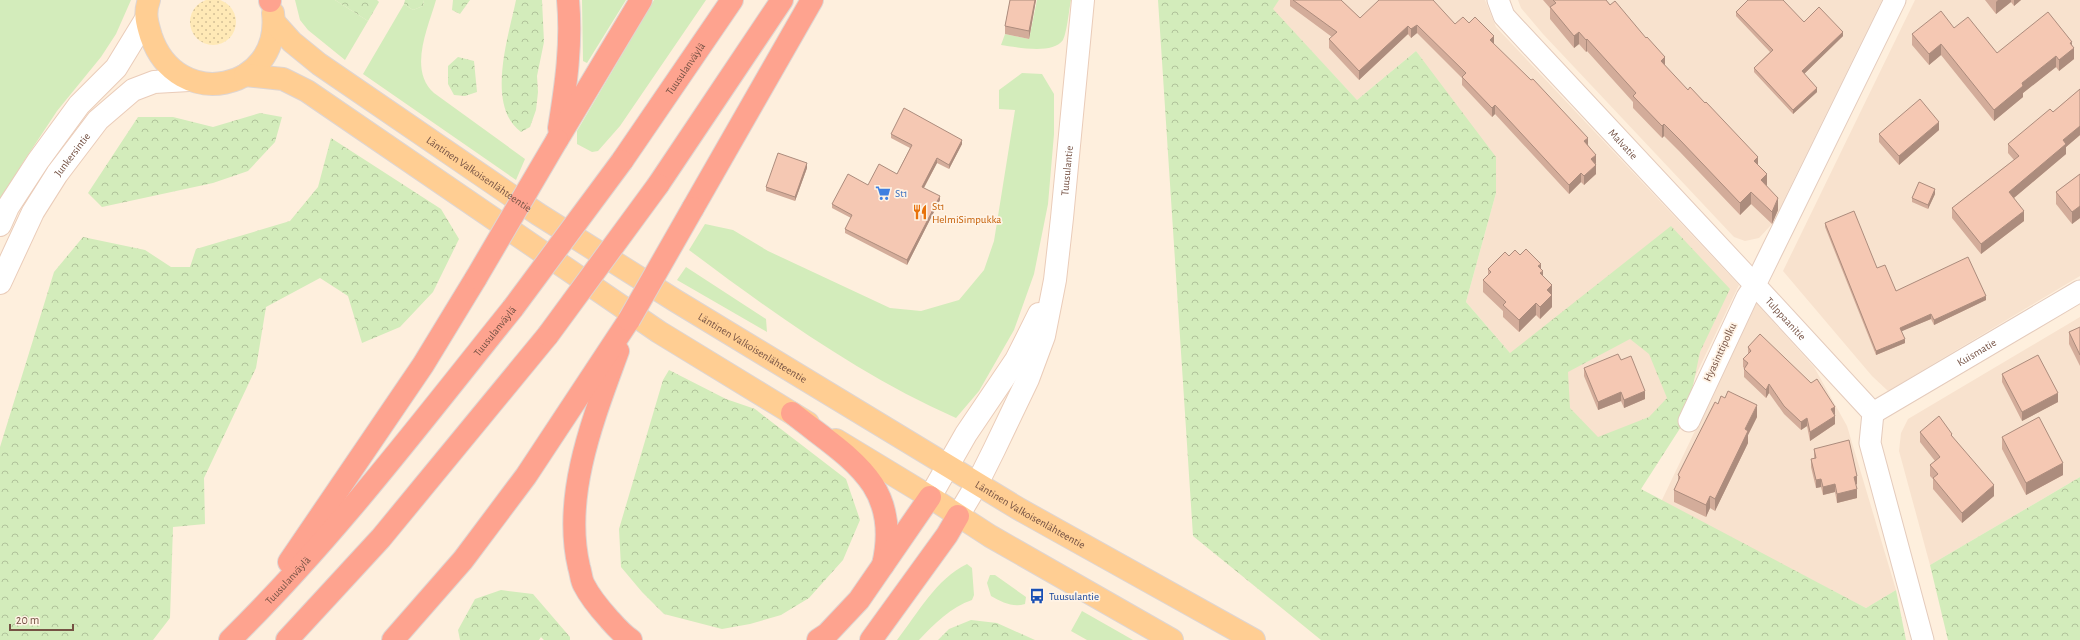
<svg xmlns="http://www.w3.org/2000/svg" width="2080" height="640" font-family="'Alegreya Sans',sans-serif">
  <defs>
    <pattern id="forest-crowns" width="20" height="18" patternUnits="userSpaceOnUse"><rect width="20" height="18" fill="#d3ecbb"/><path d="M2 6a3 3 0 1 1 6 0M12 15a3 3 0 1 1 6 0" fill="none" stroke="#b0c29a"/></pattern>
    <pattern id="sand-dots" width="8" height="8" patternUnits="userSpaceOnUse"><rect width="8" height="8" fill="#ffe9b6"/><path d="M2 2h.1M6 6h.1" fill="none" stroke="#d3bf96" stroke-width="1.8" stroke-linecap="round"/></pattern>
  </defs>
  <rect width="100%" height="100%" fill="#feefdd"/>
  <path fill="#f8e2ce" d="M1279 0H1485L1496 27 1739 285 1641 489 1510 353 1466 302 1496 193 1416 51 1357 100 1272 9Z
    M1518 0H1882L1772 224 1759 238 1745 241 1734 237 1543 34 1521 8Z
    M1915 0H2080V276L1888 391 1872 376 1783 271Z
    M1756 303 1814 367 1847 426 1896 590 1866 608 1661 502Z
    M2080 317V477L1930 565 1899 451 1901 433 1908 419Z"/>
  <path fill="#d3ecbb" d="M0 0H131L116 34 101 57 57 111 22 164 0 204Z
    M295 0H335L368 21 345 60 308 30 300 20Z
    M424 0H436C428 28 408 70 434 93L525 159 516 180 363 74 404 4 413 10 423 6Z
    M582 0H626L587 63 583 61Z
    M654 0H706L620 126 598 151 592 152 577 144V131Z
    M1037 0H1071C1069 10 1067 32 1063 40 1053 55 1016 47 1001 45L1005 34 1029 39Z
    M1022 73 1042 74 1054 94V134L1048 204 1034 274 1014 330 979 391 956 418C861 376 773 313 689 250L705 224 733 230 768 251 890 308 921 311 959 300 984 270 994 241 1015 110 999 109V90Z
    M686 267 766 319 767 332 677 280Z
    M967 564 972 568 974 595 972 600C951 607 934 624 919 640H897C918 613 936 579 967 564Z
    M990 575H995L1026 597 1025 604C1013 608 1002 602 991 596L987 583Z
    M1082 611 1133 640H1087L1071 631Z"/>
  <path fill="url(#forest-crowns)" fill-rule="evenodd" d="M335 0H377L379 2 368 21Z
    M405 0H424L423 6 413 10 404 4Z
    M453 0H470L460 14 452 10Z
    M516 0H542L544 42 537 76 538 92 536 110 530 127 521 132C485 106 509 35 516 0Z
    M1158 0H1279L1273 9 1357 100 1416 51 1496 157V193L1466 302 1510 353 1671 226 1730 289 1700 352 1686 419 1641 489 1866 608 1896 590 1906 640H1321L1193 536ZM1630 339 1649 354 1667 398 1649 417 1598 437 1570 408 1568 372Z
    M458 57 474 61 477 92 465 96 454 95 448 84V66Z
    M260 113 282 117 275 142 248 171 213 183 102 207 88 193 138 117H173L213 127Z
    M331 138 441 209 459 239 433 292 400 327 362 343 348 296 320 278 266 307 256 368 204 478 205 524 173 527 170 618 153 640H0V447L54 272 83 237 145 250 171 267H190L196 249 290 221 318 187Z
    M669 370 726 399 755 409 846 479 860 520 843 560 809 598 781 615 750 624 722 629 664 614 642 592 621 567 619 529 663 380Z
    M2080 477V640H1948L1930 565Z
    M501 590 533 594 570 637V640H544L541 637 539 640H460L458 630 475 599Z
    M971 620 997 623 1035 640H938L949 629Z"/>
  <path fill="url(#sand-dots)" d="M190 22a23 23 0 1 1 46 0a23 23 0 1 1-46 0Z"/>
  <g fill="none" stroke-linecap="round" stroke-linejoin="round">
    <g stroke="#e4cbbc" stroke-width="23">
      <g id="street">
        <path id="s1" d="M1498 0 1504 16 1515 28 1755 285 1747 297 1689 421"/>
        <path id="s2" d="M1895 0 1755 285 1873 413 1870 443 1923 640"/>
        <path id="s3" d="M1873 413 2080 291"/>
      </g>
    </g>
    <g stroke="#eaccb9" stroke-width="24">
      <g id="secondary">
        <path d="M0 225 8 207 38 161 79 105 116 68 146 19"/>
        <path id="s4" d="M0 283 33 212 57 174 98 120 133 90 154 82 189 80"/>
        <path d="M930 497 966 434 1016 360 1039 314"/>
        <path id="s5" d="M958 516 977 484 994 450 1028 379 1044 336 1055 280 1062 218 1083 0"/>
      </g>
    </g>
    <g stroke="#ded5d2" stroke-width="24">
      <g id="primary">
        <path d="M149 0C144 13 147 23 151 36 177 113 282 91 273 13"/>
        <path id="s6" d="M274 22 292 42 319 64 538 214 676 301 1019 509 1254 640"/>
        <path d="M245 75 283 79 307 91 659 332 808 423"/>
        <path d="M836 440 930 497 990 536 1172 640"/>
      </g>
    </g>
    <g stroke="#ded5d2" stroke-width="24">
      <g id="highway">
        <path d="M270 1V0"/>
        <path d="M559 128C566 85 572 43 568 0"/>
        <path d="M557 140 641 0"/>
        <path id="s7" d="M622 161 732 0"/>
        <path d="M658 185 782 0"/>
        <path d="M693 208 812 0"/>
        <path d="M618 351C594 417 562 495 579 567 581 573 581 580 584 585 590 597 600 609 609 619 616 627 622 634 631 640"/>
        <path d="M792 413C848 458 902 483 883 565"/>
        <path d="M289 562 423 365 476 278"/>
        <path id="s8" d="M230 640C334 538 422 421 513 308"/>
        <path d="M287 640 381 538 548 335"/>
        <path d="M393 640 463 560 526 476 629 320"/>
        <path d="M818 640 827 634 859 600 930 497"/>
        <path d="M871 640 947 535 958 516"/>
      </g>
    </g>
    <use href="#street" stroke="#fff" stroke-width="21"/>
    <use href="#secondary" stroke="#fff" stroke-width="22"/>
    <use href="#primary" stroke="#ffce93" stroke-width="22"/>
    <use href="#highway" stroke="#fea38f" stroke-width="22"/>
    <g stroke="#ded5d2" stroke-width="24" stroke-linecap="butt">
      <path id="highway-bridge" d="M476 278 557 140
        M513 308 622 161
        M629 320 693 208
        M548 335 658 185"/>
    </g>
    <use href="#highway-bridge" stroke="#fea38f" stroke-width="22"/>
  </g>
  <path fill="#d3ac9a" d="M1010 0H1036L1029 39 1005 34V26Z
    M1290 0H1341L1360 18 1455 24 1469 23 1494 44 1588 145 1596 163V174L1584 185 1581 182 1569 194 1495 114 1492 117 1462 85V78L1417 33 1411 38 1408 34 1359 80 1329 48V39L1332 37 1290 6Z
    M1543 0H1606L1665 66 1758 166 1767 186 1778 210 1772 224 1751 204 1740 215 1680 152 1664 136 1662 138 1633 108V102L1587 51 1586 52 1579 44 1574 48 1550 19V8Z
    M1985 0H2021L2014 6 2011 2 1996 14Z
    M1736 12 1804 22 1843 36 1804 74 1817 92 1793 114 1754 72V68L1770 52 1736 16Z
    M1954 28 1997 53 2072 45 2074 59 2059 71 2056 67 2023 93V97L1994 121 1941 55 1929 65 1912 45V34Z
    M2080 89V135L2066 147V154L2014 198 2024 221 1981 254 1952 218V208L2014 160 2008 153V144L2053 112Z
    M1939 130 1899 165 1879 142V134Z
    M891 134 962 144 949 169 937 163 924 188 940 200 907 265 845 233V229L851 218 832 208V204L868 185 897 174 910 148 891 138Z
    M807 168 795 201 766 191V187Z
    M2080 174V218L2072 224 2056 204V192Z
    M1935 194 1928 209 1912 202V198Z
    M1825 223 1877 268 1896 291 1986 300 1934 325 1931 319 1901 331 1905 343 1876 355 1825 227Z
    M1520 255 1541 269 1543 276 1552 297V307L1540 319 1536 315 1519 332 1503 317V311L1483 292V280L1488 275V269L1509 256Z
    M2080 327V366L2069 344V332Z
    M1748 347 1835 407V424L1810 441 1807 426 1801 430 1784 414 1769 393 1766 398 1744 377V368L1743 367V359L1748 354Z
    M1621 360 1645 399 1624 408 1621 401 1598 410 1584 376V368Z
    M2002 374 2058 402 2022 421 2002 382Z
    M1718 404 1757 417 1748 435V443L1715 511 1710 508 1706 517 1674 502V490L1678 482V475Z
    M1920 432 1952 436 1994 496 1962 523 1933 489V479L1930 476V465L1935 461 1920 442Z
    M2002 437 2063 475 2026 495 2002 449Z
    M1814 449 1857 484 1856 485 1857 498 1837 503 1835 492 1823 495 1821 487 1816 488 1811 467V459L1814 458Z"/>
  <path fill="#ac8c7d" d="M1035 0H1036L1029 39V31Z
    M1998 0H2011V2L1996 14V2Z
    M2014 0H2021L2014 6Z
    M1417 25V33L1411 38V29Z
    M1408 26V34L1359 80V71Z
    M1579 32V44L1574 48V36Z
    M1843 32V36L1802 76V71Z
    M1494 36V44L1490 40Z
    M1587 39V51L1586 52V40Z
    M2072 42V49L2074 48V59L2059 71V60Z
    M1941 44V55L1929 65V54Z
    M2056 56V67L2023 93V97L1994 121V110L2022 83Z
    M1665 57V69L1661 61Z
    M1817 88V92L1793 114V110Z
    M1495 105V114L1492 117V108Z
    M1939 122V130L1899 165V156Z
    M1664 124V136L1662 138V126Z
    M2080 126V135L2066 147V154L2009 202V192L2063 140Z
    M1588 138V147L1584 141Z
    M962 140V144L949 169V165Z
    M1596 155V163L1591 168V159Z
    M1758 157V169L1754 161Z
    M937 158V163L922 191V187Z
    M807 163V168L795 201V197Z
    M1596 165V174L1584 185V176Z
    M1581 173V182L1569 194V185Z
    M1767 174V186L1761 180Z
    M1935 189V194L1928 209V205Z
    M1751 192V204L1740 215V203Z
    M940 196V200L907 265V260Z
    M1778 198V210L1772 224V212Z
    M2080 206V218L2072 224V212Z
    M2024 211V221L1981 254V244Z
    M1541 264V273L1543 271V283L1538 266Z
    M1552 285V307L1540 319V307L1547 290Z
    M1986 296V300L1934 325V320Z
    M1536 303V315L1519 332V320Z
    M1931 314V319L1900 332V328Z
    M1905 339V343L1876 355V351Z
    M1769 384V393L1766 398V390Z
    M1645 391V399L1624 408V400Z
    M1621 392V401L1598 410V402Z
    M2058 393V402L2022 421V412Z
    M1757 405V417L1748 435V443L1715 511V499L1745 429Z
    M1835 407V415L1831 409Z
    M1835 416V424L1810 441V432Z
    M1807 418V426L1801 430V422Z
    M2063 463V475L2026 495V483Z
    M1857 476V484L1854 485V477Z
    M1821 479V487L1816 488V480Z
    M1835 484V492L1823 495V487Z
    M1994 485V496L1962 523V513Z
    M1857 489V498L1837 503V494Z
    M1710 496V508L1706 517V505Z"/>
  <path fill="#f5c8b3" stroke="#ac8c7d" d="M1010 0H1035L1029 31 1005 26Z
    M1293 0H1341L1360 18 1379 0H1433L1455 24 1463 17 1469 23 1475 17 1494 36 1490 40 1531 80 1533 79 1588 138 1584 141 1596 155 1591 159 1596 165 1584 176 1581 173 1569 185 1495 105 1492 108 1462 77 1466 73 1417 25 1411 29 1408 26 1359 71 1329 39 1337 32Z
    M1553 0H1606L1610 5 1615 1 1646 38 1647 37 1665 57 1661 61 1688 90 1690 87 1705 103 1706 102 1758 157 1754 161 1767 174 1761 180 1778 198 1772 212 1751 192 1740 203 1680 140 1664 124 1662 126 1633 96 1636 93 1587 39 1586 40 1579 32 1574 36 1550 7 1556 3Z
    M1748 0H1783L1804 22 1819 7 1843 32 1802 71 1817 88 1793 110 1754 68 1773 50 1736 12Z
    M1941 11 1954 28 1968 17 1997 53 2048 12 2072 42 2070 43 2074 48 2059 60 2056 56 2022 83 2023 86 1994 110 1941 44 1929 54 1912 34Z
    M2080 89V126L2063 140 2066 144 2009 192 2024 211 1981 244 1952 208 2019 156 2008 144 2050 109 2053 112Z
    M1920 99 1939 122 1899 156 1879 134Z
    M904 108 962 140 949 165 937 158 922 187 940 196 907 260 845 229 852 215 832 204 848 174 868 185 879 164 897 174 912 145 891 134Z
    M778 153 807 163 795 197 766 187Z
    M2080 174V206L2072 212 2056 192Z
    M1919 182 1935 189 1928 205 1912 198Z
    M1854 211 1877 268 1885 265 1896 291 1968 257 1986 296 1934 320 1931 314 1900 328 1905 339 1876 351 1825 223Z
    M1526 249 1541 264 1538 266 1543 271 1540 273 1552 285 1547 290 1552 295 1540 307 1536 303 1519 320 1503 305 1506 302 1483 280 1491 272 1488 269 1505 252 1509 256 1515 250 1520 255Z
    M2080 327V355L2069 332Z
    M1760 334 1811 383 1817 379 1835 407 1831 409 1835 416 1810 432 1807 418 1801 422 1784 406 1769 384 1766 390 1744 369 1748 363 1743 359 1751 351 1748 347Z
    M1618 354 1621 360 1631 356 1645 391 1624 400 1621 392 1598 402 1584 368Z
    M2038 355 2058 393 2022 412 2002 374Z
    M1728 391 1757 405 1745 429 1748 431 1715 499 1710 496 1706 505 1674 490 1680 477 1678 475 1715 402 1718 404 1721 396 1725 398Z
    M1939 416 1952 434 1951 435 1994 485 1962 513 1933 478 1938 474 1930 465 1940 457 1920 432Z
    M2039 417 2063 463 2026 483 2002 437Z
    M1849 440 1857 476 1854 477 1857 489 1837 494 1835 484 1823 487 1821 479 1816 480 1811 459 1816 458 1814 449Z"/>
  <defs>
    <g id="supermarket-bare" transform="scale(1.2)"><path d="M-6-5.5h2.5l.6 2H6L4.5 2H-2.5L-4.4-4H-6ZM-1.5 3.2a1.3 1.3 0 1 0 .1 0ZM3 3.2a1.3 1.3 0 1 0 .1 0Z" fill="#3f7fe0" stroke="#fff3e5" stroke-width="2.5" paint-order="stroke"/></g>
    <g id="restaurant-bare" transform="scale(1.2)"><path d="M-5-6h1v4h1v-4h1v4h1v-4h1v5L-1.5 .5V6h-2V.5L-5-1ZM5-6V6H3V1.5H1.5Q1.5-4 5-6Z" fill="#e8710a" stroke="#fff3e5" stroke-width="2.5" paint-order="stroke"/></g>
    <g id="bus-bare" transform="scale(1.2)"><path d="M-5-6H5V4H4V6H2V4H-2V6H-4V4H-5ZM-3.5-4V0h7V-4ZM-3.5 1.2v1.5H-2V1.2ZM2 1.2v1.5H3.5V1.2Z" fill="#1a4fb4" stroke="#fff3e5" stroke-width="2.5" paint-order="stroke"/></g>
  </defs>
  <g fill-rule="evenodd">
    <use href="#supermarket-bare" x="883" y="193"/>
    <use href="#restaurant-bare" x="920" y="212"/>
    <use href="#bus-bare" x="1037" y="596"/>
  </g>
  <g text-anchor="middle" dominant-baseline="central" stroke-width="3.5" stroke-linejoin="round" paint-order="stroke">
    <g font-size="11" fill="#755244" stroke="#fff3e5">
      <text stroke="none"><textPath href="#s7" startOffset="112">Tuusulanväylä</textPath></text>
      <text stroke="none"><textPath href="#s1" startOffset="192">Malvatie</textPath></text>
      <text stroke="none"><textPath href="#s4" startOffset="148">Junkersintie</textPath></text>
      <text stroke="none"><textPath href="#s5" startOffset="367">Tuusulantie</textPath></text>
      <text stroke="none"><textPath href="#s6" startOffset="256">Läntinen Valkoisenlähteentie</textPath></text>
      <text stroke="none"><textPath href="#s2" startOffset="363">Tulppaanitie</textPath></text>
      <text stroke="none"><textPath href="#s8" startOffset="407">Tuusulanväylä</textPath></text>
      <text stroke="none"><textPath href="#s6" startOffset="580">Läntinen Valkoisenlähteentie</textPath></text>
      <text transform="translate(1720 352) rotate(-65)">Hyasinttipolku</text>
      <text stroke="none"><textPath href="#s3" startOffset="120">Kuismatie</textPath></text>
      <text stroke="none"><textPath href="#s6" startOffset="904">Läntinen Valkoisenlähteentie</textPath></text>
      <text stroke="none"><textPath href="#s8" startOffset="83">Tuusulanväylä</textPath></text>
    </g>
    <g font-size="11" fill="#366cbe" stroke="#fff3e5" text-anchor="start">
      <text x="895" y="193">St1</text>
    </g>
    <g font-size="11" fill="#c56008" stroke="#fff3e5" text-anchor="start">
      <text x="932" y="206">St1<tspan x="932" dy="13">HelmiSimpukka</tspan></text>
    </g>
    <g font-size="11" fill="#164399" stroke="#fff3e5" text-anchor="start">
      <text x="1049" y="596">Tuusulantie</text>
    </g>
  </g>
  <path d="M10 624v6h63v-6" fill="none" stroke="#755244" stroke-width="2"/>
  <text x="16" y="624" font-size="12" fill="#755244" stroke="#fff3e5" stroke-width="3" paint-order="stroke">20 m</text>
</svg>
